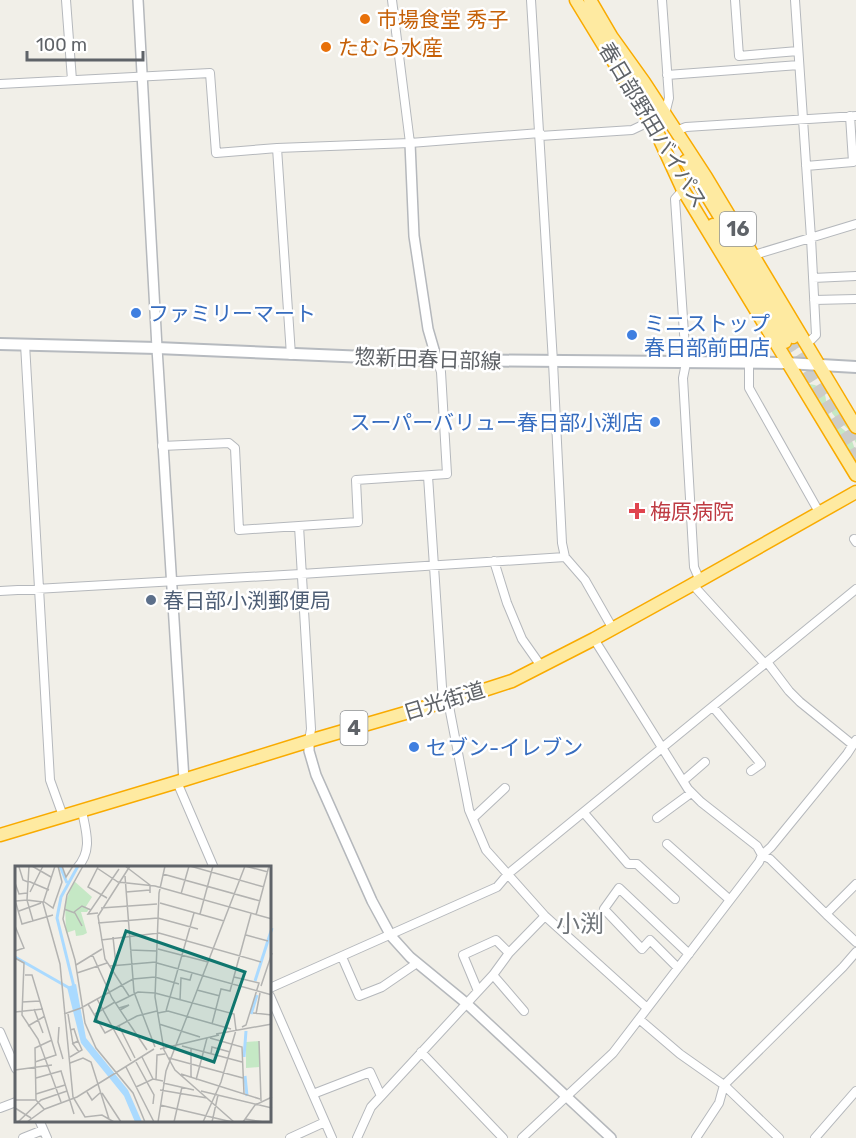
<svg xmlns="http://www.w3.org/2000/svg" width="856" height="1138" font-family="Rubik,'Noto Sans JP',sans-serif">
  <rect width="100%" height="100%" fill="#f1efe8"/>
  <path fill="#c5e8c5" d="M806 384C834 385 821 402 831 418 835 424 843 428 848 434 855 443 856 455 856 466Z
    M824 386H826L856 435V443L848 429 836 418 832 413 829 393Z"/>
  <g fill="none" stroke-linecap="round" stroke-linejoin="round">
    <path stroke="#ccccc8" stroke-width="12" stroke-dasharray="12 6" stroke-linecap="butt" d="M793 337 856 441
      M785 342 856 460"/>
    <g stroke="#b5b8bc" stroke-width="10">
      <path id="minor" d="M66 0 72 80
        M392 0 410 143
        M531 0 553 362 562 543 565 557 585 580 613 629
        M662 0 669 98 665 114
        M735 0 739 56 798 51
        M795 0 811 238 816 335 807 344
        M667 75 799 65
        M0 84 210 73 216 153 277 148 410 143 540 133
        M676 131 686 127 856 116
        M540 136 632 130 651 121
        M277 148 291 355
        M806 166 853 162 850 116
        M683 190 675 199 686 363 683 378 694 567 700 581
        M754 255 856 224
        M813 278 856 276
        M814 300 856 299
        M25 344 50 780 63 816
        M749 363V388L819 512
        M162 446 229 443 235 448 239 530 358 522 356 480 447 474 441 372 437 360
        M428 476 443 702
        M299 526 311 729 309 741
        M854 539 856 542
        M494 561 507 603 522 639 541 666
        M693 585 765 664
        M0 591 301 574 565 557
        M594 639 688 789 701 802 757 846 762 855 770 859 826 914 856 942
        M767 662 789 691 800 702 853 745
        M448 701 469 810 486 850 545 916 647 1008
        M713 707 761 764 751 771
        M683 781 705 762
        M177 782 214 868
        M584 813 628 864H637L675 899
        M473 818 505 788
        M657 818 691 793
        M667 844 730 900
        M77 868C93 850 86 832 82 811
        M826 914 856 884
        M342 957 359 996 382 987 417 963
        M678 968 650 940 642 949 604 909 619 888 689 954
        M493 975 524 1011
        M270 988 497 887 508 874 856 589
        M478 991 463 955 496 940 509 953
        M270 996 332 1138
        M639 1019 680 1054 724 1085 779 1138
        M0 1032 16 1069
        M421 1052 503 1138
        M313 1094 370 1072 381 1096
        M0 1108 16 1102
        M40 1122 47 1138
        M23 1138 43 1130
        M290 1138 325 1122
        M357 1138 371 1107 493 975 509 953 545 916
        M522 1138 613 1053 759 862 762 855 771 847 847 754 856 740
        M696 1138 719 1103 724 1085 843 967 856 952
        M815 1138 856 1091"/>
    </g>
    <g stroke="#b5b8bc" stroke-width="12">
      <path id="tertiary" d="M138 0 157 348 184 780
        M410 143 414 236 428 329 437 360
        M309 741V751L316 775 372 901 391 936 410 957 466 1003 611 1138"/>
    </g>
    <g stroke="#b6babf" stroke-width="14">
      <path id="secondary" d="M0 344 157 348 437 360 786 363 856 367"/>
    </g>
    <g stroke="#f9ab00" stroke-width="15">
      <path id="trunk" d="M576 0 659 136
        M590 0 614 41
        M611 36 644 82 706 177 856 427
        M655 129 683 190 856 475
        M686 161 793 337
        M713 225 785 342
        M0 835 177 782 309 741 481 691 512 681 594 639 688 587 856 492"/>
    </g>
    <use href="#minor" stroke="#fff" stroke-width="8"/>
    <use href="#tertiary" stroke="#fff" stroke-width="9"/>
    <use href="#secondary" stroke="#fff" stroke-width="10"/>
    <use href="#trunk" stroke="#feeaa1" stroke-width="12"/>
  </g>
  <g fill="#e8710a" stroke="#fff" stroke-width="2">
    <circle cx="365" cy="19" r="6"/>
    <circle cx="326" cy="47" r="6"/>
  </g>
  <g fill="#3f7fe0" stroke="#fff" stroke-width="2">
    <circle cx="136" cy="313" r="6"/>
    <circle cx="632" cy="335" r="6"/>
    <circle cx="655" cy="422" r="6"/>
    <circle cx="414" cy="747" r="6"/>
  </g>
  <path fill="#e0444e" stroke="#fff" stroke-width="2" d="M634 502h6v6h6v6h-6v6h-6v-6h-6v-6h6z"/>
  <circle fill="#5c6f8a" stroke="#fff" stroke-width="2" cx="151" cy="600" r="6"/>
  <g text-anchor="middle" dominant-baseline="central" stroke-width="5" stroke-linejoin="round" paint-order="stroke">
    <g fill="#fff" stroke="#8f9295" stroke-width="1.5">
      <rect x="720" y="212" width="36" height="34" rx="4.5"/>
      <rect x="340.5" y="711" width="27" height="34" rx="4.5"/>
    </g>
    <g font-size="20" font-weight="bold" fill="#5f6368">
      <text x="738" y="229">16</text>
      <text x="354" y="728">4</text>
    </g>
    <g font-size="21" fill="#c56008" stroke="#fff" text-anchor="start">
      <text x="377" y="19">市場食堂 秀子</text>
      <text x="338" y="47">たむら水産</text>
    </g>
    <g font-size="21" fill="#5f6368" stroke="#fff">
      <text transform="translate(653 125) rotate(59)">春日部野田バイパス</text>
      <text transform="translate(428 359) rotate(2)">惣新田春日部線</text>
      <text transform="translate(444 701) rotate(-17)">日光街道</text>
    </g>
    <g font-size="21" fill="#366cbe" stroke="#fff" text-anchor="start">
      <text x="148" y="313">ファミリーマート</text>
      <text x="644" y="323">ミニストップ<tspan x="644" dy="24">春日部前田店</tspan></text>
      <text x="643" y="422" text-anchor="end">スーパーバリュー春日部小渕店</text>
      <text x="426" y="747">セブン-イレブン</text>
    </g>
    <g font-size="21" fill="#be3a42" stroke="#fff" text-anchor="start">
      <text x="650" y="511">梅原病院</text>
    </g>
    <g font-size="21" fill="#4e5e75" stroke="#fff" text-anchor="start">
      <text x="163" y="600">春日部小渕郵便局</text>
    </g>
    <g font-size="24" fill="#70757a" stroke="#fff">
      <text x="580" y="924">小渕</text>
    </g>
  </g>
  <g transform="translate(15 866)">
    <rect width="256" height="256" fill="#f1efe8"/>
    <path d="M59 15 77 31 70 42 74 43 72 46H66L72 67 68 69 61 70 60 64 51 67 50 37ZM244 175V201L231 202V176Z" fill="#c5e8c5"/>
    <path d="M61 118 71 172 113 224 127 256H120L109 230 66 177 52 121Z" fill="#aadaff"/>
    <path fill="none" stroke="#aadaff" stroke-width="3" d="M45 0 52 17M0 91 56 123M240 115 257 62M59 121 42 52 46 31 63 0M236 148 242 129M229 191 231 165M230 210 232 230"/>
    <path fill="none" stroke="#b3b3b1" stroke-width="1.5" d="M14 0 12 34 28 36M17 0 36 11M40 0 28 37 45 98 58 231 70 251 87 249 99 256M47 0 51 11 58 0M68 0 52 29 48 53 60 94 70 157 81 182 118 227 130 256M110 0 135 19V27M150 0 144 27 140 131 149 184 160 204 219 256M175 0 249 21M230 0 253 6M4 1 8 14 13 16M83 1 73 21 92 32M82 2 103 16 140 20 257 53M148 8 245 35M110 10 119 126 140 181M13 15 34 24M0 17 4 28 12 27M15 26 28 0M111 26 135 24M166 28 174 0M0 34 7 58 38 49M1 35 12 34 18 55M28 35 38 42 47 16 43 0M145 37 209 55M86 42 142 38M49 43 60 47 67 60M4 45 26 37M59 46 67 40 76 44M83 47 73 48 104 3M185 48 198 0M241 49 254 0M83 57 143 52 183 63M0 60 9 82 0 85M231 69 253 75M98 71 101 99M86 74 144 67 246 96M143 83 193 96M115 84 142 85M77 88 97 132 132 184M0 92 9 97 7 149 23 173 46 236M142 97 257 129M61 99 87 83M95 100 141 96M62 107 92 97M10 109H17L41 189 20 196M219 111 244 117 231 159 227 161M246 120 257 87M182 124 205 130M140 127 219 148 221 164M114 130 90 93 83 50 115 0M82 133 116 195M165 134 166 112 175 114 177 107M7 136 25 135M101 137 123 126 140 127M73 138 90 167 122 150 142 145M104 142 114 139 105 144M19 143 28 167M151 145 179 47M0 146 28 143M143 147 153 145 216 163M238 147 257 149M49 148 66 142 118 113 140 111 164 118M53 148 58 178 64 186M80 148 100 136M241 148 245 127M144 158 185 171M197 158 206 123 215 125 236 48M13 160 30 150M104 160 120 192M44 161 43 176 48 193M55 164 59 163 63 175 57 178M201 168 257 158M195 172 227 181 229 228M244 175 246 235M167 180 227 196M145 183 204 169M196 188 197 181 215 186M55 191 67 184 63 175M127 191 138 213M154 192 228 212M121 196 139 229 138 238M55 197 68 192 76 196 94 253M111 201 139 256M0 204 37 199M166 208 245 233M176 211V183M21 212 46 205 59 248M141 213 142 189 150 188M181 214 192 172M148 217 179 224M121 221 138 213 148 215M145 224 192 232M186 225 257 242M72 226 77 234 86 226M87 227 106 256M21 228 50 219M0 234H21M145 239 217 256M0 242 16 252M29 243 21 234 20 182 37 174M230 253 249 256M3 256 26 234 52 225M12 256 30 243 62 231 139 183M143 256 151 205 230 0M159 256 167 221M188 256 206 216 221 164M197 256 203 229M228 256 240 239 257 231"/>
    <path fill="#0f766e" fill-opacity="0.15" stroke="#0f766e" stroke-width="3" d="M111 65 230 106 199 196 80 155Z"/>
    <rect width="256" height="256" fill="none" stroke="#5f6368" stroke-width="3"/>
  </g>
  <path d="M27 51v9h116v-9" fill="none" stroke="#5f6368" stroke-width="3"/>
  <text x="36" y="51" font-size="18" fill="#5f6368" stroke="#ffffff" stroke-width="4.5" paint-order="stroke">100 m</text>
</svg>
